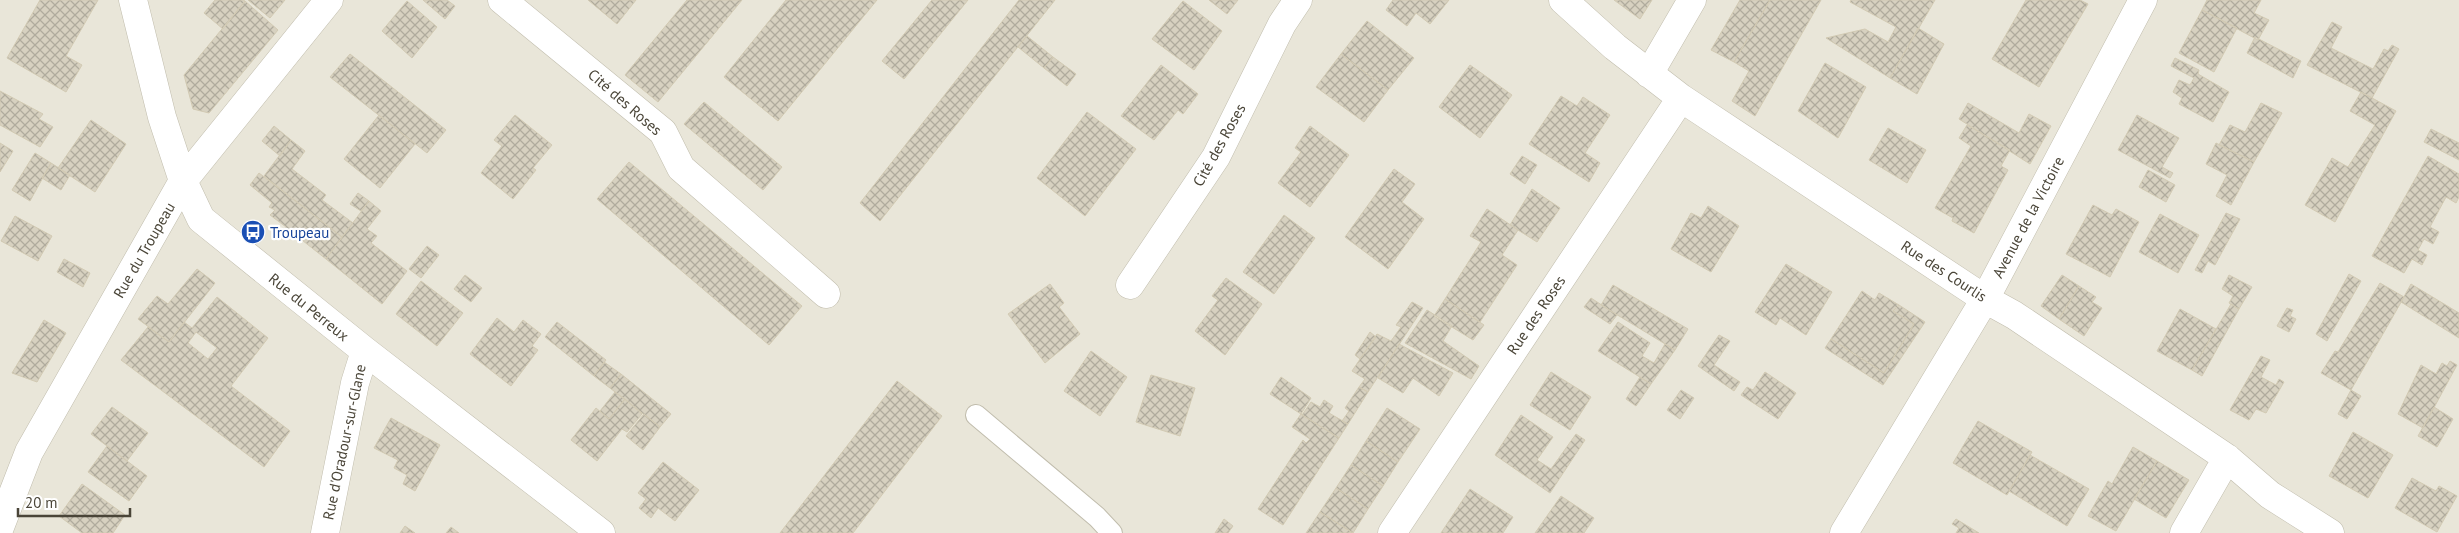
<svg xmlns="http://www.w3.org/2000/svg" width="2459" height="533" font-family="'PT Sans',sans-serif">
  <defs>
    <pattern id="building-cross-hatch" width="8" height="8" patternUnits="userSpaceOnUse" patternTransform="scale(1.25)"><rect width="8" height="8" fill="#d7d1c0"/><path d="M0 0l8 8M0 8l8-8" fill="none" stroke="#b0ab9d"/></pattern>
  </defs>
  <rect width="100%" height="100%" fill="#f5f4eb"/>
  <path fill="#e9e6d9" d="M0 0H2459V533H0Z"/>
  <path fill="url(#building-cross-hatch)" stroke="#d2cab3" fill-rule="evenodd" d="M40 0H98L66 56 82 65 66 92 7 58Z
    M215 0H243L245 1 223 29 204 13Z
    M248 0H285L270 18Z
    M423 0H447L455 6 445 19Z
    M588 0H636L617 24Z
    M687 0H742L658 102 625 75Z
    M786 0H877L778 121 724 77Z
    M932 0H968L904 79 882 61Z
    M1019 0H1055L880 221 860 203Z
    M1209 0H1238L1227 14Z
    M1393 0H1449L1430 24 1416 13 1407 26 1386 10Z
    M1614 0H1652L1640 19Z
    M1740 0H1770L1734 62 1711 50Z
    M1770 0H1821L1755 116 1732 101 1749 71 1734 62Z
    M1851 0H1935L1890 78 1826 38 1865 29 1888 42 1896 27 1850 2Z
    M2026 0H2080L2088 4 2039 87 1992 59Z
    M2207 0H2261L2254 13 2269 20 2258 40 2202 10Z
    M245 1 278 30 209 113 193 109 184 75Z
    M407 1 437 27 412 58 382 31Z
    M1183 1 1222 31 1194 70 1152 39Z
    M2202 10 2237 28 2214 72 2179 53Z
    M1367 21 1414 58 1388 90 1341 54Z
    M2332 22 2342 27 2331 48 2373 69 2384 49 2388 51 2392 45 2399 49 2372 98 2307 65Z
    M1918 28 1944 44 1917 94 1890 78Z
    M1027 36 1053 57 1044 68 1018 47Z
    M2255 37 2301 61 2293 78 2247 53Z
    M350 54 446 130 427 153 330 77Z
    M1341 54 1388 90 1364 122 1316 87Z
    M1053 57 1076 74 1067 86 1044 68Z
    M2175 58 2199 70 2198 74 2229 92 2213 122 2179 104 2182 98 2173 92 2179 80 2190 85 2194 78 2171 66Z
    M1825 63 1866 87 1838 138 1798 111Z
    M1161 65 1198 94 1183 114 1178 110 1154 140 1121 116Z
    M1470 65 1512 95 1480 138 1439 107Z
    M0 91 43 114 39 119 53 127 40 147 0 125Z
    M2361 92 2396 111 2335 222 2305 205 2332 158 2348 167 2375 125 2350 111Z
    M1561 96 1577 106 1583 97 1610 115 1585 153 1600 163 1589 182 1529 144Z
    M704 102 782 167 763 190 684 124Z
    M1968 103 2019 133 2029 114 2051 126 2030 164 1959 119Z
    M2261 103 2282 113 2254 162 2219 145 2230 125 2245 132Z
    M1087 112 1136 149 1085 216 1037 178Z
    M379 115 415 144 380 188 344 159Z
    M515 115 552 145 533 168 536 170 513 199 481 173 502 146 494 140Z
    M2137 115 2179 138 2162 167 2173 173 2170 178 2118 150Z
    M91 120 126 144 95 192 58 168Z
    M1967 125 2010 150 2001 166 2008 170 1974 233 1952 221 1953 218 1935 208 1971 146 1959 138Z
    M274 126 291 140 280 156 262 141Z
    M1310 126 1349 155 1310 207 1278 183 1301 152 1295 148Z
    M1888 128 1926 150 1907 183 1869 160Z
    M2431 129 2459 143V160L2424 142Z
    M291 140 305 151 292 169 326 195 322 200 353 223 342 237 264 176Z
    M0 143 13 151 0 172Z
    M2216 143 2254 162 2231 205 2216 196 2227 175 2206 164Z
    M35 153 51 163 30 201 12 190Z
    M1522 156 1537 165 1525 184 1510 174Z
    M2428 156 2459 174V197L2456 203 2446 197 2430 227 2439 232 2433 244 2424 239 2418 250 2427 255 2422 265 2412 259 2404 273 2372 256Z
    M629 162 802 306 769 345 597 199Z
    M51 163 70 175 61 190 42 178Z
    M1394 169 1415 184 1402 202 1424 219 1388 269 1345 237Z
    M2148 170 2175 185 2166 202 2139 187Z
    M259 173 342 237 326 259 293 233 291 236 283 231 286 227 270 215 275 210 269 207 272 203 250 185Z
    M1532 189 1560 208 1537 242 1510 225Z
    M358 193 369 201 361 211 350 204Z
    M369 201 381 211 367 229 377 236 371 243 407 271 382 304 326 259Z
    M2093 205 2112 215 2116 209 2139 222 2110 277 2066 254Z
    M1708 206 1739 226 1711 272 1671 249 1691 213 1701 218Z
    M1487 209 1518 230 1502 255 1517 265 1480 322 1445 299 1481 242 1470 236Z
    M2226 213 2240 219 2215 265 2208 261 2202 273 2195 270Z
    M2160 214 2199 235 2178 273 2139 252Z
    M1284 215 1315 238 1274 294 1243 272Z
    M15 216 52 236 38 261 1 241Z
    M427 246 439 255 421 278 409 269Z
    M64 259 90 273 83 287 57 272Z
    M1786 264 1832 292 1806 335 1780 318 1776 325 1755 312Z
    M197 269 215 283 169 342 138 319 157 296 168 304Z
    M2349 274 2361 281 2327 341 2316 334Z
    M465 275 482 288 471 302 454 289Z
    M2062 275 2079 286 2059 319 2041 306Z
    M2229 275 2252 287 2239 309 2229 303 2233 296 2222 289Z
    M1226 278 1262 304 1225 355 1195 331 1218 300 1212 296Z
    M421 281 463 313 437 346 396 314Z
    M2380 283 2404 297 2351 390 2321 373 2335 351 2338 352Z
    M1050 284 1064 303 1059 307 1080 334 1045 363 1008 314Z
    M2411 284 2459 313V338L2401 302Z
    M1613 285 1688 329 1675 350 1601 305Z
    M2079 286 2096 297 2092 302 2102 308 2084 336 2059 319Z
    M1862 291 1875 300 1879 293 1899 305 1893 311 1914 324 1884 373 1831 339Z
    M217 297 268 338 231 386 290 431 264 467 121 360 148 327 169 342 184 322 192 328ZM196 332 217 348 208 359 188 343Z
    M1591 298 1617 315 1610 324 1584 307Z
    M1445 299 1484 325 1473 340 1434 316Z
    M1412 302 1423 308 1368 392 1359 387 1365 379 1352 371 1377 334 1391 341 1401 327 1396 325Z
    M2231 304 2239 309 2202 376 2192 370Z
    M1899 305 1925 322 1883 385 1825 348 1831 339 1884 373 1914 324 1893 311Z
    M2287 308 2293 310 2290 316 2296 319 2289 332 2277 326Z
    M2180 309 2216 329 2192 370 2157 351Z
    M1427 310 1452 326 1443 341 1479 366 1471 379 1405 343Z
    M497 318 514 332 523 320 541 334 532 346 538 350 511 386 470 354Z
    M44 320 66 333 37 382 12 373Z
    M557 322 606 360 594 376 545 337Z
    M1618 322 1650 343 1642 356 1654 363 1665 344 1675 350 1651 384 1598 351Z
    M1370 332 1376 337 1360 359 1355 355Z
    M1719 335 1730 341 1714 365 1740 382 1734 391 1698 366Z
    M1399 344 1453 373 1439 396 1413 378 1403 393 1378 378Z
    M1091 351 1127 377 1100 416 1064 391Z
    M2261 356 2270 360 2261 377 2276 385 2279 379 2284 382 2266 413 2256 409 2249 420 2230 410Z
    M2450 361 2457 365 2423 428 2398 414 2421 365 2436 374 2442 363 2447 366Z
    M604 362 621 374 610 388 594 376Z
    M1551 372 1591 397 1570 430 1530 405Z
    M1765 372 1796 393 1778 419 1741 395 1747 387 1753 390Z
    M621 374 671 414 660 427 610 388Z
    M1151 375 1195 388 1180 436 1136 422Z
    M1281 377 1311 398 1301 414 1270 394Z
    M1640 377 1651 384 1636 406 1626 399Z
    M897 381 942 416 853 533H780Z
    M1359 387 1368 392 1348 424 1342 421 1349 411 1345 408Z
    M1681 390 1694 398 1680 419 1667 410Z
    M2351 390 2361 396 2347 419 2338 414Z
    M615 392 625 399 609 419 600 411Z
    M625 399 642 414 627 432 622 429 597 461 571 440 596 408 609 419Z
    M1324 400 1333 406 1329 413 1348 424 1339 438 1302 415 1311 402 1320 407Z
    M112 407 148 433 127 461 91 434Z
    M2434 407 2453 419 2437 447 2418 436Z
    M1387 408 1420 429 1398 462 1366 441Z
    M644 414 660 427 643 450 626 436Z
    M1301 414 1339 438 1283 525 1258 509 1303 440 1306 443 1310 439 1292 427Z
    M1521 415 1553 437 1537 460 1551 469 1576 434 1585 440 1550 493 1495 455Z
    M391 418 440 445 415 491 403 484 407 475 394 468 398 460 374 448Z
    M1978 421 2032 452 2007 495 1953 463Z
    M2353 432 2393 455 2368 498 2329 476Z
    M1366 441 1398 462 1383 486 1351 465Z
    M107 446 147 476 129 501 88 472Z
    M2133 447 2157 461 2116 531 2088 516 2108 481 2112 484Z
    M2030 455 2089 489 2067 526 2009 491Z
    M2157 461 2189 480 2166 518 2134 499Z
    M663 462 699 490 675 521 658 508 651 518 639 508 646 499 638 493Z
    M1351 465 1383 486 1368 509 1336 488Z
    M2412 478 2436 491 2439 486 2457 496 2437 532 2395 508Z
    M82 484 125 515 113 533H82L59 516Z
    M1336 488 1368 509 1353 533 1320 512Z
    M1470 489 1513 517 1503 533H1441Z
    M1561 496 1594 518 1584 533H1535Z
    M1320 512 1353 533H1306Z
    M1224 519 1233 526 1228 533H1215Z
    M1956 519 1979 533H1956L1959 528 1952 524Z
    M405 526 415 533H400Z
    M451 527 459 533H446Z"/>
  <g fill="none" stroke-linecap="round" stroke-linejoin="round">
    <g stroke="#c1bdad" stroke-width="22">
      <path id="service" d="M976 415 1097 517 1112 533"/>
    </g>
    <g stroke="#c1bdad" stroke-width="29">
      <path id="minor" d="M133 0 162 117 183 181 201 219 365 351 601 533
        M502 0 663 132 681 168 826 294
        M1563 0 1615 47 1681 98 1985 299 2014 315 2227 458 2270 495 2330 533
        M1649 74 1692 0
        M1130 285 1216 157 1282 24 1298 0
        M0 527 29 452 183 181 329 0
        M325 533 355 383 365 351
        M1392 533 1681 98
        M1844 533 1985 299 2143 0
        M2184 533 2227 458"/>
    </g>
    <use href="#service" stroke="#fff" stroke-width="20"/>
    <use href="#minor" stroke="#fff" stroke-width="28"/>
  </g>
  <defs>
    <g id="bus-disc" transform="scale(1.25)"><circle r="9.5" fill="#1a4fb4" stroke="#fff"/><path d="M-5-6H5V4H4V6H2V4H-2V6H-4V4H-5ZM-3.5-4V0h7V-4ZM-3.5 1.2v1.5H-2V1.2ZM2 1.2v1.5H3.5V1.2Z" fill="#fff"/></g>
  </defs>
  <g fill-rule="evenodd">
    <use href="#bus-disc" x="253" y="232"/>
  </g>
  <g text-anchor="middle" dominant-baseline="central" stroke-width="4.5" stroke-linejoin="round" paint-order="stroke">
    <g font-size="15" fill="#4a4538" stroke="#fff">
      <text transform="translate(625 102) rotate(41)">Cité des Roses</text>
      <text transform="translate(1219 145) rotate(-61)">Cité des Roses</text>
      <text transform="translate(2028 217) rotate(-62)">Avenue de la Victoire</text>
      <text transform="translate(144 250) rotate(-60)">Rue du Troupeau</text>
      <text transform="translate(1944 271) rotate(33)">Rue des Courlis</text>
      <text transform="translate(309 307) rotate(39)">Rue du Perreux</text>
      <text transform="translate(1536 315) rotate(-56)">Rue des Roses</text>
      <text transform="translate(344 442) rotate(-78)">Rue d'Oradour-sur-Glane</text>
    </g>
    <g font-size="15" fill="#164399" stroke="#fff" text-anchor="start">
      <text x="270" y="232">Troupeau</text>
    </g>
  </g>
  <path d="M18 508v8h112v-8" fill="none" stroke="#4a4538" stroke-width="2.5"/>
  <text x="25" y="508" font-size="15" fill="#4a4538" stroke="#ffffff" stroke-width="4" paint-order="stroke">20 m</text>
</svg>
